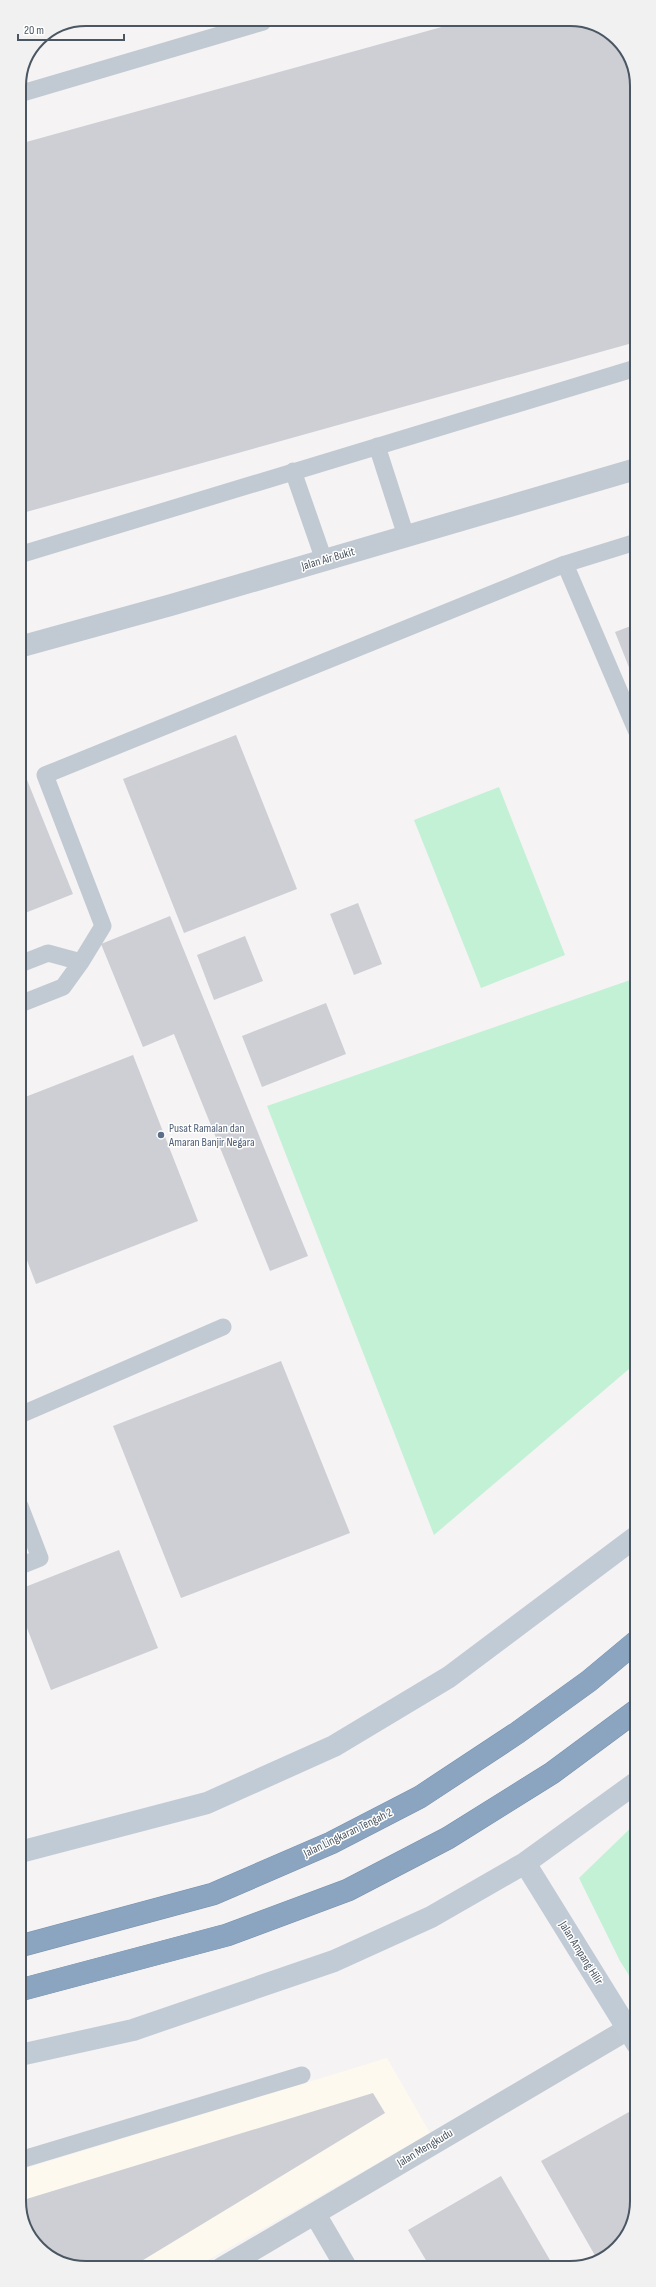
<svg xmlns="http://www.w3.org/2000/svg" width="656" height="2287" font-family="'Sofia Sans Condensed',sans-serif">
  <rect width="100%" height="100%" fill="#f5f3f3"/>
  <path fill="#fdf9ef" d="M387 2058 430 2133 194 2268H82L42 2251 20 2214V2170Z"/>
  <path fill="#c3f1d5" d="M499 787 565 955 481 988 414 820Z
    M636 978V1363L434 1535 267 1106Z
    M637 1822V1988L620 1961 579 1878Z"/>
  <path fill="#cdcfd5" d="M574 19 614 36 636 73V342L19 514V144L467 20Z
    M636 624V685L615 632Z
    M236 735 297 889 184 933 123 779Z
    M19 760 73 894 20 915 19 808Z
    M358 903 382 964 354 975 330 914Z
    M170 916 308 1256 270 1271 174 1034 143 1047 101 944Z
    M245 936 263 981 214 1000 197 955Z
    M326 1003 346 1054 262 1087 242 1036Z
    M133 1055 198 1221 36 1284 20 1242V1099Z
    M281 1361 350 1533 181 1598 113 1426Z
    M119 1550 158 1648 51 1690 20 1610V1589Z
    M373 2093 385 2113 130 2268H82L42 2251 20 2214V2201Z
    M629 2112 637 2126V2201L620 2245 597 2259 541 2161Z
    M501 2176 554 2267H430L408 2230Z"/>
  <g fill="none" stroke-linecap="round" stroke-linejoin="round">
    <g stroke="#7690ad" stroke-width="23">
      <path id="highway" d="M20 1946 213 1894 331 1843 420 1797 517 1733 589 1681 637 1641
        M20 1990 227 1935 348 1890 448 1838 552 1773 637 1710"/>
    </g>
    <path stroke="#c1cad2" stroke-width="17" d="M19 94 263 22
      M377 446 406 536
      M293 471 324 560
      M19 555 636 368
      M565 564 636 730
      M81 962 103 926 45 775 565 564 636 542
      M20 964 48 953 81 962 63 987 20 1004
      M20 1415 223 1327
      M20 1506 40 1558 20 1566
      M20 2160 302 2075"/>
    <path stroke="#c1cad2" stroke-width="22" d="M19 647 171 605 636 469
      M315 2214 346 2267
      M222 2268 628 2029"/>
    <path stroke="#c1cbd6" stroke-width="22" d="M20 1852 207 1803 334 1746 449 1677 637 1536
      M525 1863 637 2044
      M20 2055 133 2030 334 1961 431 1917 525 1863 637 1782"/>
    <use href="#highway" stroke="#8ba5c1" stroke-width="22"/>
  </g>
  <circle fill="#5c6f8a" stroke="#fff" stroke-width="1.5" cx="161" cy="1135" r="4"/>
  <g text-anchor="middle" dominant-baseline="central" stroke-width="3" stroke-linejoin="round" paint-order="stroke">
    <g font-size="12" fill="#4a5661" stroke="#fff">
      <text transform="translate(328 559) rotate(-16)">Jalan Air Bukit</text>
      <text transform="translate(348 1833) rotate(-26)">Jalan Lingkaran Tengah 2</text>
      <text transform="translate(581 1953) rotate(58)">Jalan Ampang Hilir</text>
      <text transform="translate(425 2148) rotate(-31)">Jalan Mengkudu</text>
    </g>
    <g font-size="12" fill="#4e5e75" stroke="#fff" text-anchor="start">
      <text x="169" y="1128">Pusat Ramalan dan<tspan x="169" dy="14">Amaran Banjir Negara</tspan></text>
    </g>
  </g>
  <path d="M0 0H656V2287H0ZM86 26H570A60 60 0 0 1 630 86V2201A60 60 0 0 1 570 2261H86A60 60 0 0 1 26 2201V86A60 60 0 0 1 86 26Z" fill="#f1f1f2" fill-rule="evenodd"/>
  <path fill="none" stroke="#4a5661" stroke-width="2" d="M86 26H570A60 60 0 0 1 630 86V2201A60 60 0 0 1 570 2261H86A60 60 0 0 1 26 2201V86A60 60 0 0 1 86 26Z"/>
  <path d="M18 34v6h106v-6" fill="none" stroke="#4a5661" stroke-width="2"/>
  <text x="24" y="34" font-size="12" fill="#4a5661" stroke="#ffffff" stroke-width="3" paint-order="stroke">20 m</text>
</svg>
